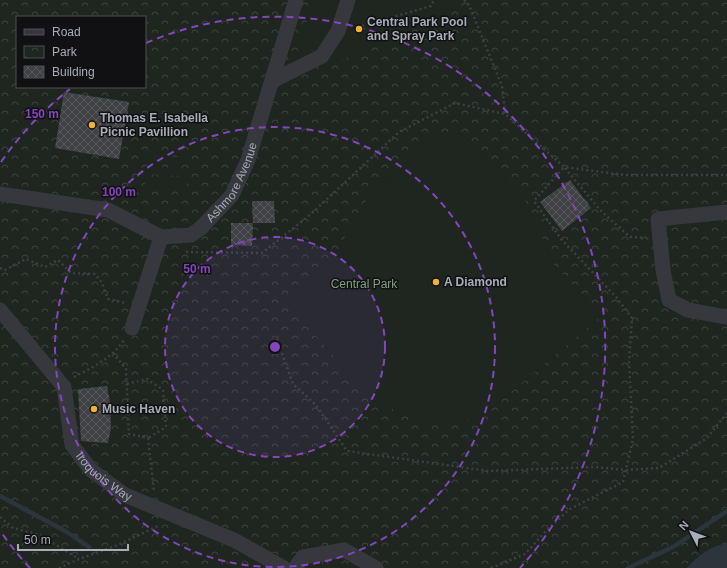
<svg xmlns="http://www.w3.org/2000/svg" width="727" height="568" font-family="Helvetica,sans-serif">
  <defs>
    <pattern id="park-crowns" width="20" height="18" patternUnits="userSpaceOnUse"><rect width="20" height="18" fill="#1e261f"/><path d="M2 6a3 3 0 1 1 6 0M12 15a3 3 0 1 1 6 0" fill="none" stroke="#3c433d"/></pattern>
    <pattern id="building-cross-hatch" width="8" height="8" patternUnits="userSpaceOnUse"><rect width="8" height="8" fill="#404145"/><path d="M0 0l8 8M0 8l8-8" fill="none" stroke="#595a5e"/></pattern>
  </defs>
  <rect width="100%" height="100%" fill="#161618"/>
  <path fill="url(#park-crowns)" fill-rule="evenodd" d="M0 0H727V568H0ZM17 17H145V87H17Z"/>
  <path fill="#1e261f" d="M313 0H461L437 19 329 65 301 40Z
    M439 132 463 134 527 203 554 265 601 316 497 404 476 418 433 425 380 404 340 363 284 300 338 249 369 196Z
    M148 155 189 158V165L147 163Z
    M147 166 188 169V176L146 174Z
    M146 178 187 181 186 189 145 186Z"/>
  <path fill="#2c353c" d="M727 543V568H687C697 556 711 546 727 543Z"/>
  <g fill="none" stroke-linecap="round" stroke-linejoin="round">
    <path stroke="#2c353c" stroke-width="4.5" d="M0 496 67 532 89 547
      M628 568 673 547 727 511"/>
  </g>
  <path fill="url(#building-cross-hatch)" d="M64 92 129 102 119 159 55 148Z
    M570 180 591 208 562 231 540 202Z
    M252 201H274L275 223H253Z
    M231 223H253L252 246 231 245Z
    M107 386 110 402 111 428 108 443 81 441 78 389Z"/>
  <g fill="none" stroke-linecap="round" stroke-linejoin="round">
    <path stroke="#3d3f44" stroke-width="2.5" stroke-dasharray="2 3" stroke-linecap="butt" d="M464 0 469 5 502 86 505 114
      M362 26 431 6 434 0
      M186 252 262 253 311 214 399 132 455 103 505 114 564 167 625 175H727
      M0 268 5 270 26 259 45 267 58 260 71 273 95 274 102 283 108 299 126 303
      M277 339 293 384 316 405 347 451 488 471 595 467 626 470 659 468 707 438 727 413
      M113 353 126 369 129 434 148 438 154 492
      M74 377C93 367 112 358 124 340
      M127 384 147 379 163 390 166 427 148 438
      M0 517 13 528 40 535 79 559
      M59 568 79 559 118 545 160 525
      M491 568 525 554 547 530 570 509 623 482 633 439 629 361 632 318 617 298 561 239 534 201 564 167 601 211 630 237 646 238"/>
    <g stroke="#37383d" stroke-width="15">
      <path d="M272 81 322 56 338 31 348 0"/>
      <path d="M0 194 108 210 161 237"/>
      <path d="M727 212 658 219 663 270 669 300 688 310 727 317"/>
      <path id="s1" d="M0 310 64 387 72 445 91 470 125 495 234 540 284 568"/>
      <path id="s2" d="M132 328 161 237 191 235 201 228 232 195 248 160 296 0"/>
      <path d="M295 568 303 557 344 550 376 568"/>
    </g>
  </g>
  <circle cx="275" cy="347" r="110" fill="#8446be" fill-opacity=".12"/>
  <g fill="none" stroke="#8446be" stroke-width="2" stroke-dasharray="7 5">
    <circle cx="275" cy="347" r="110"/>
    <circle cx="275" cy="347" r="220"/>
    <path d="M30 568A330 330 0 0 1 1 532M1 162A330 330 0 0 1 70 89M146 43A330 330 0 0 1 520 568"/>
  </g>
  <g fill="#f2b134" stroke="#111113" stroke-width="1.5">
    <circle cx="359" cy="29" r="4"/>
    <circle cx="92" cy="125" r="4"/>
    <circle cx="436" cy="282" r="4"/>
    <circle cx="94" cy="409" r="4"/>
  </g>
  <g text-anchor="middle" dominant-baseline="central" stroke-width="3" stroke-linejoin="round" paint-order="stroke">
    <g font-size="12" font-weight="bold" fill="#a8adb8" stroke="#111113" text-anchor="start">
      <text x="367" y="22">Central Park Pool<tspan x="367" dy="14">and Spray Park</tspan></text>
      <text x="100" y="118">Thomas E. Isabella<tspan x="100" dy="14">Picnic Pavillion</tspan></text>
      <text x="444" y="282">A Diamond</text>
      <text x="102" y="409">Music Haven</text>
    </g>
    <g font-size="12" fill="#a8adb8" stroke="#111113">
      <text stroke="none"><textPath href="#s2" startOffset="194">Ashmore Avenue</textPath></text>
      <text stroke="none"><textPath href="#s1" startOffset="204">Iroquois Way</textPath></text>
    </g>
    <g font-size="12" fill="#7fa381" stroke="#111113">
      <text x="364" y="284">Central Park</text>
    </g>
  </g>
  <circle cx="275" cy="347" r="6" fill="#8446be" stroke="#111113" stroke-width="2"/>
  <g font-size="12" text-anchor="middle" font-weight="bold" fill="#8446be" stroke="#111113" stroke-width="3" stroke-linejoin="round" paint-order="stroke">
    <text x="42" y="118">150 m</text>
    <text x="119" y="196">100 m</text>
    <text x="197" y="273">50 m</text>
  </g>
  <rect x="16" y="16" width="130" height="72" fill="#111113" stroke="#4d4f55"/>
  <rect x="24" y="29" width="20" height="6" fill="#37383d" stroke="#4d4f55"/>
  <text x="52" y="36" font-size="12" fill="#a8adb8">Road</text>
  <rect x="24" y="46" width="20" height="12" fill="url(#park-crowns)" stroke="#4d4f55"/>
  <text x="52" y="56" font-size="12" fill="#a8adb8">Park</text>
  <rect x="24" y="66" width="20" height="12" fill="url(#building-cross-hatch)" stroke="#4d4f55"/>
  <text x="52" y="76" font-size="12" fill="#a8adb8">Building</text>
  <g transform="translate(691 532) rotate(312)" stroke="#111113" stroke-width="3" paint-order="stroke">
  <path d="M0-3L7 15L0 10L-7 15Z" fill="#a8adb8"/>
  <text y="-6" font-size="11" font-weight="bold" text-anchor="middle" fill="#a8adb8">N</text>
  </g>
  <path d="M18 544v6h110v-6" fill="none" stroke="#a8adb8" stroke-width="2"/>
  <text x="24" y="544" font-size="12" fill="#a8adb8" stroke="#111113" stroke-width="3" paint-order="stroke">50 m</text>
</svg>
